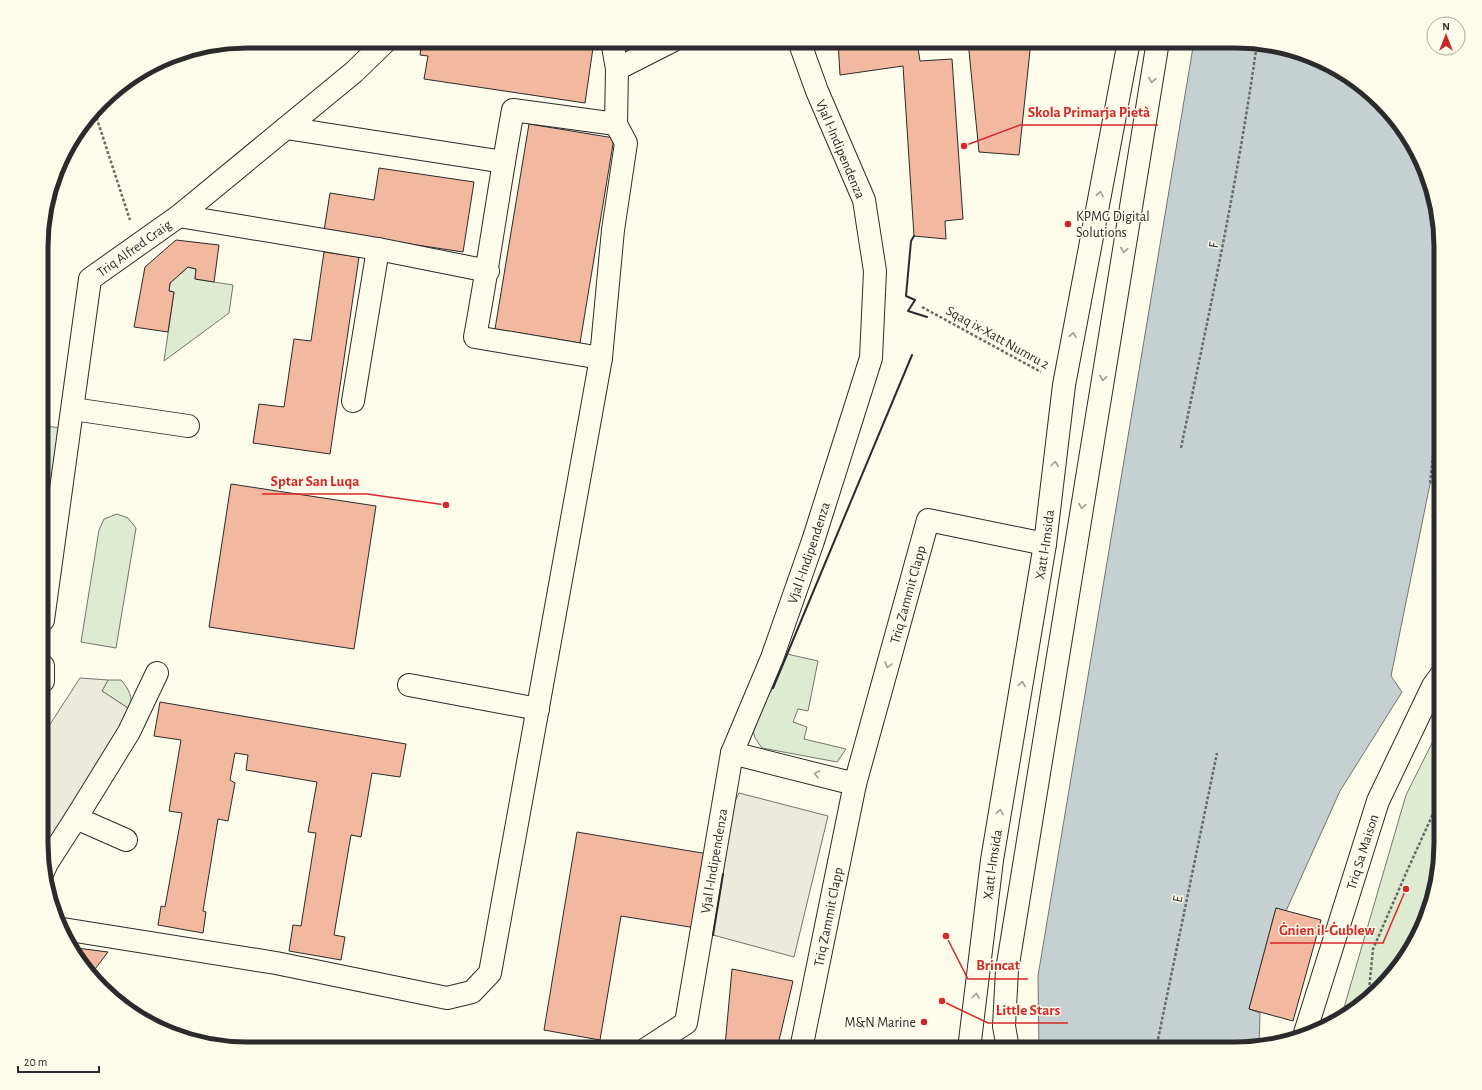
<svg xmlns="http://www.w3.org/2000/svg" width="1482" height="1090" viewBox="0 0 1482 1090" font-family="'Alegreya Sans',sans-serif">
<rect width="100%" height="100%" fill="#fdfbea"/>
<g fill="#deebd1" stroke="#74746e">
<polygon points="188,267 196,269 195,279 233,285 229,313 164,361 174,292 169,291 170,283"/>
<polygon points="45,426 61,428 43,534 43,442"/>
<polygon points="117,514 128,518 136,528 116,648 81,642 99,530 104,519"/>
<polygon points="787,654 818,661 808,711 798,709 793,722 807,727 804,739 846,749 837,762 762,748 755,738 751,722 773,688"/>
<path d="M 108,680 L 121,680 C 130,690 132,697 131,710 L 102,691 Z"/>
<polygon points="1441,725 1441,856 1425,922 1398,969 1371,998 1341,1018 1406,795"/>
</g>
<g fill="#eceadb" stroke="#74746e">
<polygon points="80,678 108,680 102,691 131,710 43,870 43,735"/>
<polygon points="739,793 828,816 794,957 713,935 734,803"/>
</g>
<polygon fill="#c7d0d0" stroke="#74746e" points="1194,41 1248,41 1314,57 1361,84 1398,121 1420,156 1441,234 1441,478 1430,484 1391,676 1402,692 1340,791 1286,911 1276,908 1249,1009 1260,1013 1259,1046 1235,1049 1039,1049 1038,976"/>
<g fill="#f2b8a0" stroke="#2b2b2b">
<polygon points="422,41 594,41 585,103 424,79 428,56 420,55"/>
<polygon points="838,41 917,41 920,61 952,59 963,219 945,221 946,239 914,236 903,66 840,75"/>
<polygon points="968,41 1031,41 1019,155 979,152"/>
<polygon points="529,124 614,138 580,343 495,329"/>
<polygon points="379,168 474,182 463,252 324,231 330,193 374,200"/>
<polygon points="176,240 219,245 214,282 195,279 196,269 188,267 170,283 169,291 174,292 168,332 134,327 145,267"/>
<polygon points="324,252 359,257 330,454 253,443 259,404 284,407 294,339 311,341"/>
<polygon points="43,348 48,356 43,393"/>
<polygon points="231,484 376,506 354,649 209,627"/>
<polygon points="160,702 406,744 400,777 372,773 361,837 351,835 334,935 345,937 341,960 289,951 293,925 301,926 316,833 308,832 317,782 246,770 248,755 235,753 230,780 235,783 228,821 218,819 203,911 206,912 203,933 158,925 161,906 165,907 182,813 169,811 181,740 154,736"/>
<polygon points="577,832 708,854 696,928 621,916 600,1040 544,1030"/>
<polygon points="1276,908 1321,920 1293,1021 1249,1009"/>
<polygon points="69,947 108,952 92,973"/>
<polygon points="732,969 793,981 777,1049 725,1046"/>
</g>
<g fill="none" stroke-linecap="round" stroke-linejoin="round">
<defs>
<g id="minor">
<polyline points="612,41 617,69"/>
<polyline points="286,128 504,162"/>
<polyline points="179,216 378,249 488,271"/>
<path d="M 601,358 L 475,337 C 489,262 499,186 513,110 L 616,124"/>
<polyline points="353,401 378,249"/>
<polyline points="73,409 188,426"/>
<path id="s1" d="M 43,620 L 90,279 L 179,216 L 354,72 L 386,41"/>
<polyline points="43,666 43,681"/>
<polyline points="409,685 538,709"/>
<polyline points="732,753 855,784"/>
<polyline points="126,840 76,818 129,732 157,673"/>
<polyline points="43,872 47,863 76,818"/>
<polyline points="63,929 276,963 447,998 472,992 490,973 601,358 613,230 626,143 616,124 617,69 672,41"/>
<path id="s2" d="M 1304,1036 L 1378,801 L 1433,686 L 1441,675"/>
<path id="s3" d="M 646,1049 L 686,1023 L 732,753 L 772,658 L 813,541 L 871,358 L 875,271 L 864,200 L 817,91 L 799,41"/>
<path id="s4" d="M 801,1049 L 855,784 L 928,520 L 1045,544"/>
</g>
<g id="highway">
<path id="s5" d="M 969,1049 L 992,860 L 1045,544 L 1064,385 L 1129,41"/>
<polyline points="1008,1049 1004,1026 1007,970 1158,41"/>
</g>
</defs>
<use href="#minor" stroke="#2b2b2b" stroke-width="24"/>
<use href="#highway" stroke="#2b2b2b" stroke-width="24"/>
<g stroke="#6a6964" stroke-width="2.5" stroke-dasharray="3 2" stroke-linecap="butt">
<polyline points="95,113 130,220"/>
<polyline points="922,307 1041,372"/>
<path d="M 1181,448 C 1209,314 1238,180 1257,43"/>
<polyline points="1430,483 1441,382"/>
<polyline points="1368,1000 1373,949 1407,871 1432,816 1441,802"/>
<polyline points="1271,1044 1274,1036 1280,1037"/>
<polyline points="1156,1049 1217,753"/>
</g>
<use href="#minor" stroke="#fdfbea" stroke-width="22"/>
<use href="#highway" stroke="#fdfbea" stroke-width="22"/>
<g stroke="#2b2b2b" stroke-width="2">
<polyline points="914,236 911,241 906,296 915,300 908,311 927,317"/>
<polyline points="773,688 912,355"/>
<polyline points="713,935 723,874"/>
</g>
</g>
<defs><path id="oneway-chevron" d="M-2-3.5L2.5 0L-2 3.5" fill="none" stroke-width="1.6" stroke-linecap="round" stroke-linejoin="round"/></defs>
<g stroke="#9e9d94">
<use href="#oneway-chevron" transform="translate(1152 80) rotate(99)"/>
<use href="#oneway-chevron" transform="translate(1100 194) rotate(-79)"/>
<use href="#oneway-chevron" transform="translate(1124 250) rotate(99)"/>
<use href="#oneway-chevron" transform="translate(1073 335) rotate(-79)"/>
<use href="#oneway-chevron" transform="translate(1103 378) rotate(99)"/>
<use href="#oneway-chevron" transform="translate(1055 464) rotate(-83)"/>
<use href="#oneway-chevron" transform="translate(1082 506) rotate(99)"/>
<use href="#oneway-chevron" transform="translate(888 665) rotate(106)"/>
<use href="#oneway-chevron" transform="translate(1022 684) rotate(-81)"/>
<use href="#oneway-chevron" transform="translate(817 774) rotate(-166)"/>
<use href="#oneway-chevron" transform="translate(1000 812) rotate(-81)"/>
<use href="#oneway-chevron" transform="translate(976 996) rotate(-83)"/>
</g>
<g fill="#c62828" stroke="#fdfbea" stroke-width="1.5">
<circle cx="1068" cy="224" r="4"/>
<circle cx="924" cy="1022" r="4"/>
</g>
<g text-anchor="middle" stroke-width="3" stroke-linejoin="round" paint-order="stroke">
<g font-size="14" fill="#2b2b2b" stroke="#fdfbea">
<text transform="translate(841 149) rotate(67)" y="5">Vjal l-Indipendenza</text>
<text transform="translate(1213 245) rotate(-80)" y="5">F</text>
<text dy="5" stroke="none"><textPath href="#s1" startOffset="398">Triq Alfred Craig</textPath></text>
<text transform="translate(998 337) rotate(29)" y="5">Sqaq ix-Xatt Numru 2</text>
<text dy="5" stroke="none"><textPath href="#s5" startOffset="510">Xatt l-Imsida</textPath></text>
<text dy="5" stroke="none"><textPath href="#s3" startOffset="536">Vjal l-Indipendenza</textPath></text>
<text dy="5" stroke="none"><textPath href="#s4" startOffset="467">Triq Zammit Clapp</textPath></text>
<text dy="5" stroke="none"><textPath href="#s2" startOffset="193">Triq Sa Maison</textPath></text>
<text dy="5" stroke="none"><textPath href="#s3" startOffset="212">Vjal l-Indipendenza</textPath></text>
<text dy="5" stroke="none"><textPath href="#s5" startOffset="186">Xatt l-Imsida</textPath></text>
<text transform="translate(1177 899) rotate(-78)" y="5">E</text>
<text dy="5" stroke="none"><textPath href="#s4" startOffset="135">Triq Zammit Clapp</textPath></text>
</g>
<g font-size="14" fill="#2b2b2b" stroke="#fdfbea" text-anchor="start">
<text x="1076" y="221">KPMG Digital<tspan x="1076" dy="16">Solutions</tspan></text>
<text x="916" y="1027" text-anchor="end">M&amp;N Marine</text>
</g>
</g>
<path d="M0 0H1482V1090H0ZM247 48H1235A199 199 0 0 1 1434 247V843A199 199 0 0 1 1235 1042H247A199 199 0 0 1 48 843V247A199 199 0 0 1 247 48Z" fill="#fdfbea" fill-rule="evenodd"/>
<path fill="none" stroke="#2b2b2b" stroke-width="5" d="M247 48H1235A199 199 0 0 1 1434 247V843A199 199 0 0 1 1235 1042H247A199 199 0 0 1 48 843V247A199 199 0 0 1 247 48Z"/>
<path fill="none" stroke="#d62828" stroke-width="1.5" d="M964 146L1020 125H1158M446 505L367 494H262M1406 889L1383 943H1270M946 936L968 979H1028M942 1001L988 1023H1068"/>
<g fill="#d62828" stroke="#fdfbea" stroke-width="1.5">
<circle cx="964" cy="146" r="4"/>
<circle cx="446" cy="505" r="4"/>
<circle cx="1406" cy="889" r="4"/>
<circle cx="946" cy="936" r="4"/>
<circle cx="942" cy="1001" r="4"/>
</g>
<g font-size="15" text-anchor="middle" font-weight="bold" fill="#d62828" stroke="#fdfbea" stroke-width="3" stroke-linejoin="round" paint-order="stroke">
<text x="1089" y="117">Skola Primarja Pietà</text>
<text x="315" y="486">Sptar San Luqa</text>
<text x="1327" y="935">Ġnien il-Ġublew</text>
<text x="998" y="970">Brincat</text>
<text x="1028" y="1015">Little Stars</text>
</g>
<g transform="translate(1446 36)"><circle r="19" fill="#fdfbea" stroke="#a9a89e"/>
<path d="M0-3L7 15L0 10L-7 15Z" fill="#c62828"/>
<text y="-6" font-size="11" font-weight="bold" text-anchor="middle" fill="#2b2b2b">N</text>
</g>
<path d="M18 1066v6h81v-6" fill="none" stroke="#2b2b2b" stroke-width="2"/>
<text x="24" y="1066" font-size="12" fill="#2b2b2b" stroke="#fdfbea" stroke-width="3" paint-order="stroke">20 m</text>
</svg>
